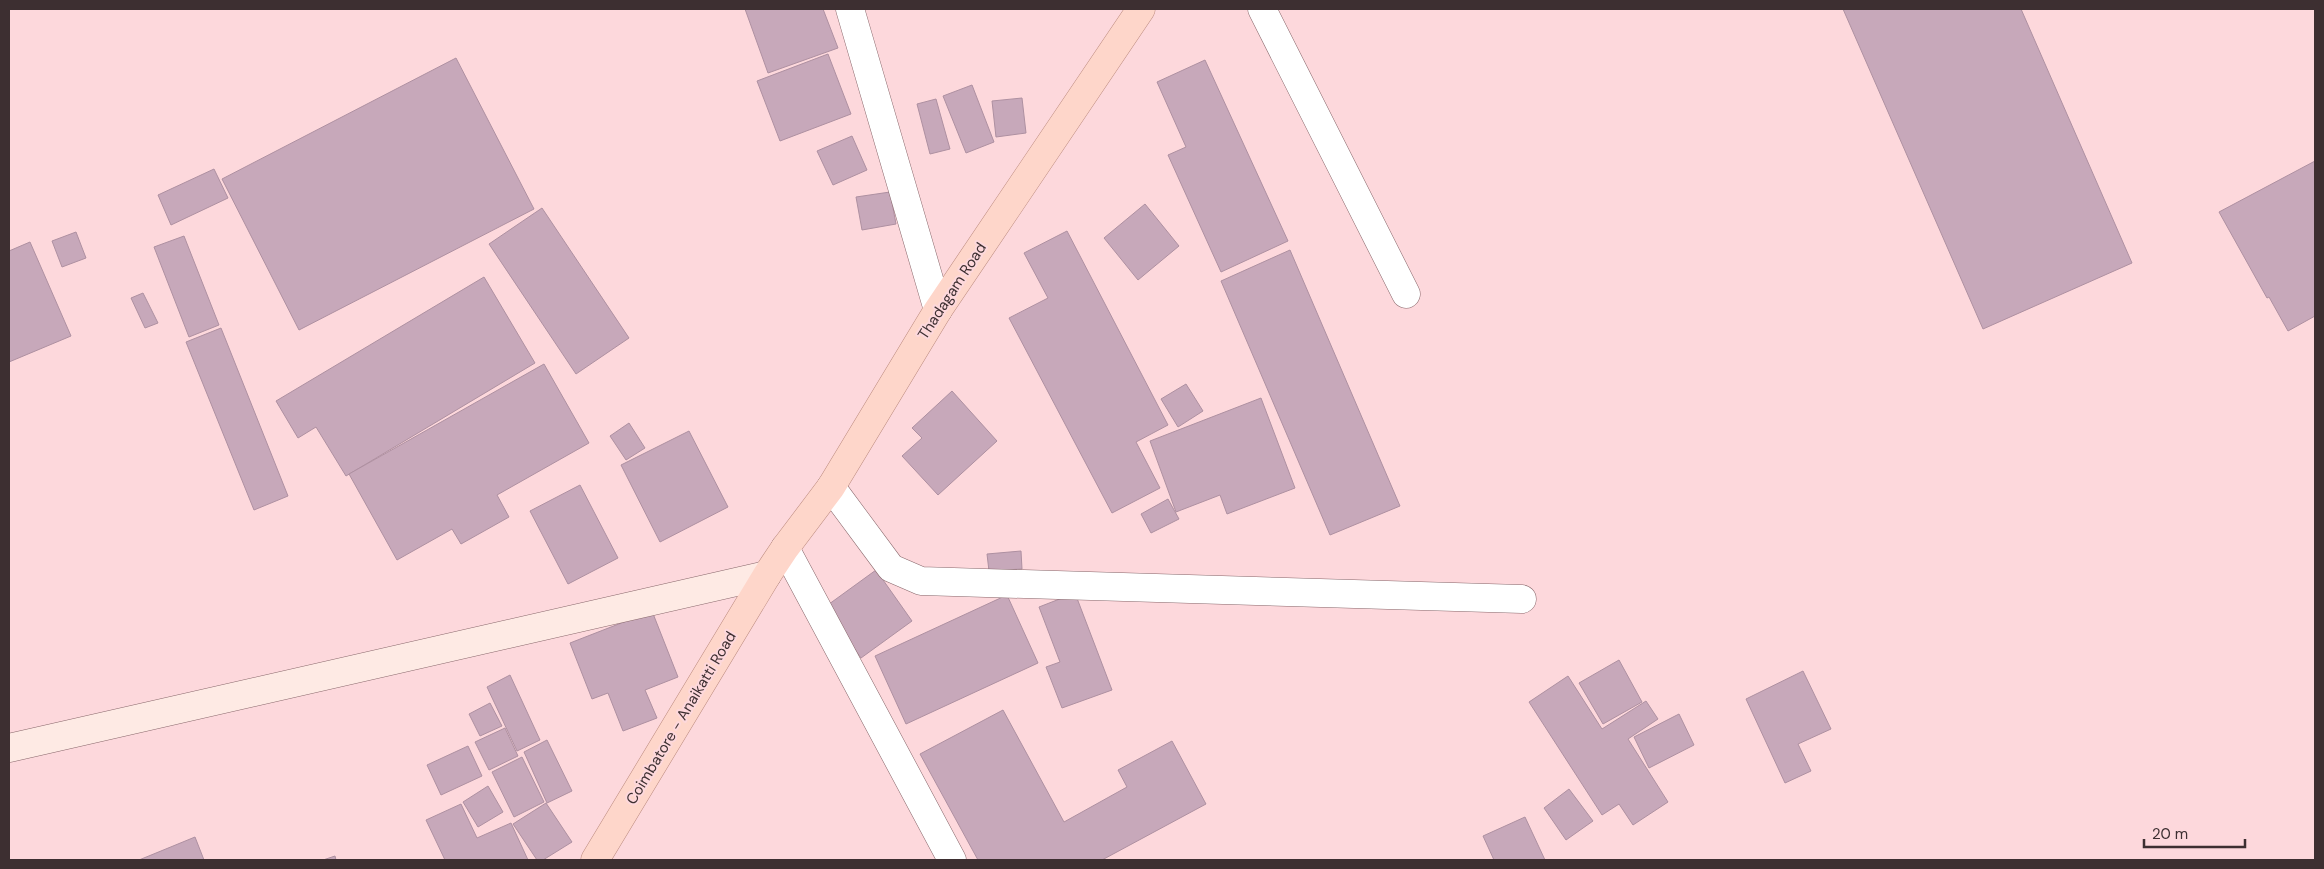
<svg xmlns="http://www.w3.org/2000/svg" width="2324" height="869" viewBox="0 0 2324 869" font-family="'DM Sans',sans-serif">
<rect width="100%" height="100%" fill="#fdd8dc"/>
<g fill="#c7a8ba" stroke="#ae90a1">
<polygon points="745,9 823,9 838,48 768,73"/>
<polygon points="1843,9 2021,9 2132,263 1983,329"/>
<polygon points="828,54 851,114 780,141 757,81"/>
<polygon points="456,58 534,209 299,330 222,179"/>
<polygon points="1205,60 1288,241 1221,272 1168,155 1186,147 1157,82"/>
<polygon points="972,85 994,142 966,153 943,96"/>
<polygon points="1022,98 1026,133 996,137 992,101"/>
<polygon points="936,99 950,149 930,154 917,104"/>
<polygon points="852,136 867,170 833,185 817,151"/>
<polygon points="2315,161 2315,316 2288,331 2269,297 2267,298 2219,212"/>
<polygon points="214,169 228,198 171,225 158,195"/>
<polygon points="890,192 896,224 862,230 856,197"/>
<polygon points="1145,204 1179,246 1138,280 1104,238"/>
<polygon points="542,208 629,338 576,374 489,244"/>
<polygon points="1067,231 1168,425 1136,442 1160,488 1112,513 1009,318 1048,298 1024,253"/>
<polygon points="76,232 86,258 62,267 52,241"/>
<polygon points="184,236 219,325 189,337 154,247"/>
<polygon points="30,242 71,336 9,362 9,251"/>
<polygon points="1290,250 1400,506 1330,535 1221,281"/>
<polygon points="484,277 535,363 346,476 316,427 298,438 276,401"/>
<polygon points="143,293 158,323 145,328 131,298"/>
<polygon points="221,328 288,496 254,510 186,342"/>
<polygon points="544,364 589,443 497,495 509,517 461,544 452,529 397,560 349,474"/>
<polygon points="1186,384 1203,411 1178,427 1161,399"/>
<polygon points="952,391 997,441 938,495 902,456 922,438 912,428"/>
<polygon points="1261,398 1295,488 1227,514 1220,495 1176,512 1150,441"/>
<polygon points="629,423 645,448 626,460 610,436"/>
<polygon points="689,431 728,507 660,542 621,465"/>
<polygon points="580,485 618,558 568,584 530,511"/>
<polygon points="1168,499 1179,519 1151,533 1141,514"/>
<polygon points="1021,551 1022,569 989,571 987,554"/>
<polygon points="876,570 912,621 861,658 825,607"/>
<polygon points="1075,593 1112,690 1062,708 1046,667 1060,662 1039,607"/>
<polygon points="1007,595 1038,663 906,724 875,656"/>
<polygon points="652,611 678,677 645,690 657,718 623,731 608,693 592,699 570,643"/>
<polygon points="1619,660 1642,702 1603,724 1579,683"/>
<polygon points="1803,671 1831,729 1798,744 1811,771 1785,783 1746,699"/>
<polygon points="510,675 540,740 517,751 487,687"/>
<polygon points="1568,676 1602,729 1646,701 1658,719 1628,739 1668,802 1633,825 1619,804 1602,815 1529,702"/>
<polygon points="490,703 502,726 480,736 469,714"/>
<polygon points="1003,710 1064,822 1127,787 1118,770 1172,741 1206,804 1102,860 978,860 920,754"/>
<polygon points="1679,714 1694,745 1649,768 1634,737"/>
<polygon points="505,728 518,756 489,770 475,742"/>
<polygon points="547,740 572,791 547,803 524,752"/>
<polygon points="468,746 482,776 441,795 427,765"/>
<polygon points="522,757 544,802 514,817 492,772"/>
<polygon points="488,786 503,812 478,827 463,802"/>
<polygon points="1569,789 1593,821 1566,840 1544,808"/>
<polygon points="546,803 572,842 543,860 537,860 513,824"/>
<polygon points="461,804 477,838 511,823 528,860 445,860 426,820"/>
<polygon points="1525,817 1545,860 1494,860 1483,836"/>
<polygon points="195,837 204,860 139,860"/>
<polygon points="335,856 336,860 323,860"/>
</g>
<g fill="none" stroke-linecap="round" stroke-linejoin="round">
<defs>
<g id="minor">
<polyline points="1262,9 1406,294"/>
<polyline points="831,487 891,568 921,581 1522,599"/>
<polyline points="785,548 952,860"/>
</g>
<polyline id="tertiary" points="850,9 938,310"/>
<polyline id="secondary" points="9,748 767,575"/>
<polyline id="primary" points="595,860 767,575 785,548 831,487 938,310 1141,9"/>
</defs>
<use href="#minor" stroke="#88676b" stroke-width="29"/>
<use href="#tertiary" stroke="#88676b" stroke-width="29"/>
<use href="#secondary" stroke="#88676b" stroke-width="29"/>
<use href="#primary" stroke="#ba897d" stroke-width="29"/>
<use href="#minor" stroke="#fff" stroke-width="28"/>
<use href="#tertiary" stroke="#fff" stroke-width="28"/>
<use href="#secondary" stroke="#feeae4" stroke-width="28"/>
<use href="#primary" stroke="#fed6ca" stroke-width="28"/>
</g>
<g text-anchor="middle" stroke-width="4" stroke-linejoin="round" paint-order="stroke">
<g font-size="15" fill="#3d2f31" stroke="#fdd8dc">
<text transform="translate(952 291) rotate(-57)" y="5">Thadagam Road</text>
<text transform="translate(681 718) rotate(-59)" y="5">Coimbatore - Anaikatti Road</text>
</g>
</g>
<rect width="2324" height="869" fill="none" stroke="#3d2f31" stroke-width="20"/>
<path d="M2144 839v8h101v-8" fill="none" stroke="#3d2f31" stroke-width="2.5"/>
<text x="2152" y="839" font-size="15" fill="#3d2f31" stroke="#fdd8dc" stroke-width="4" paint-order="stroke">20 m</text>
</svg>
